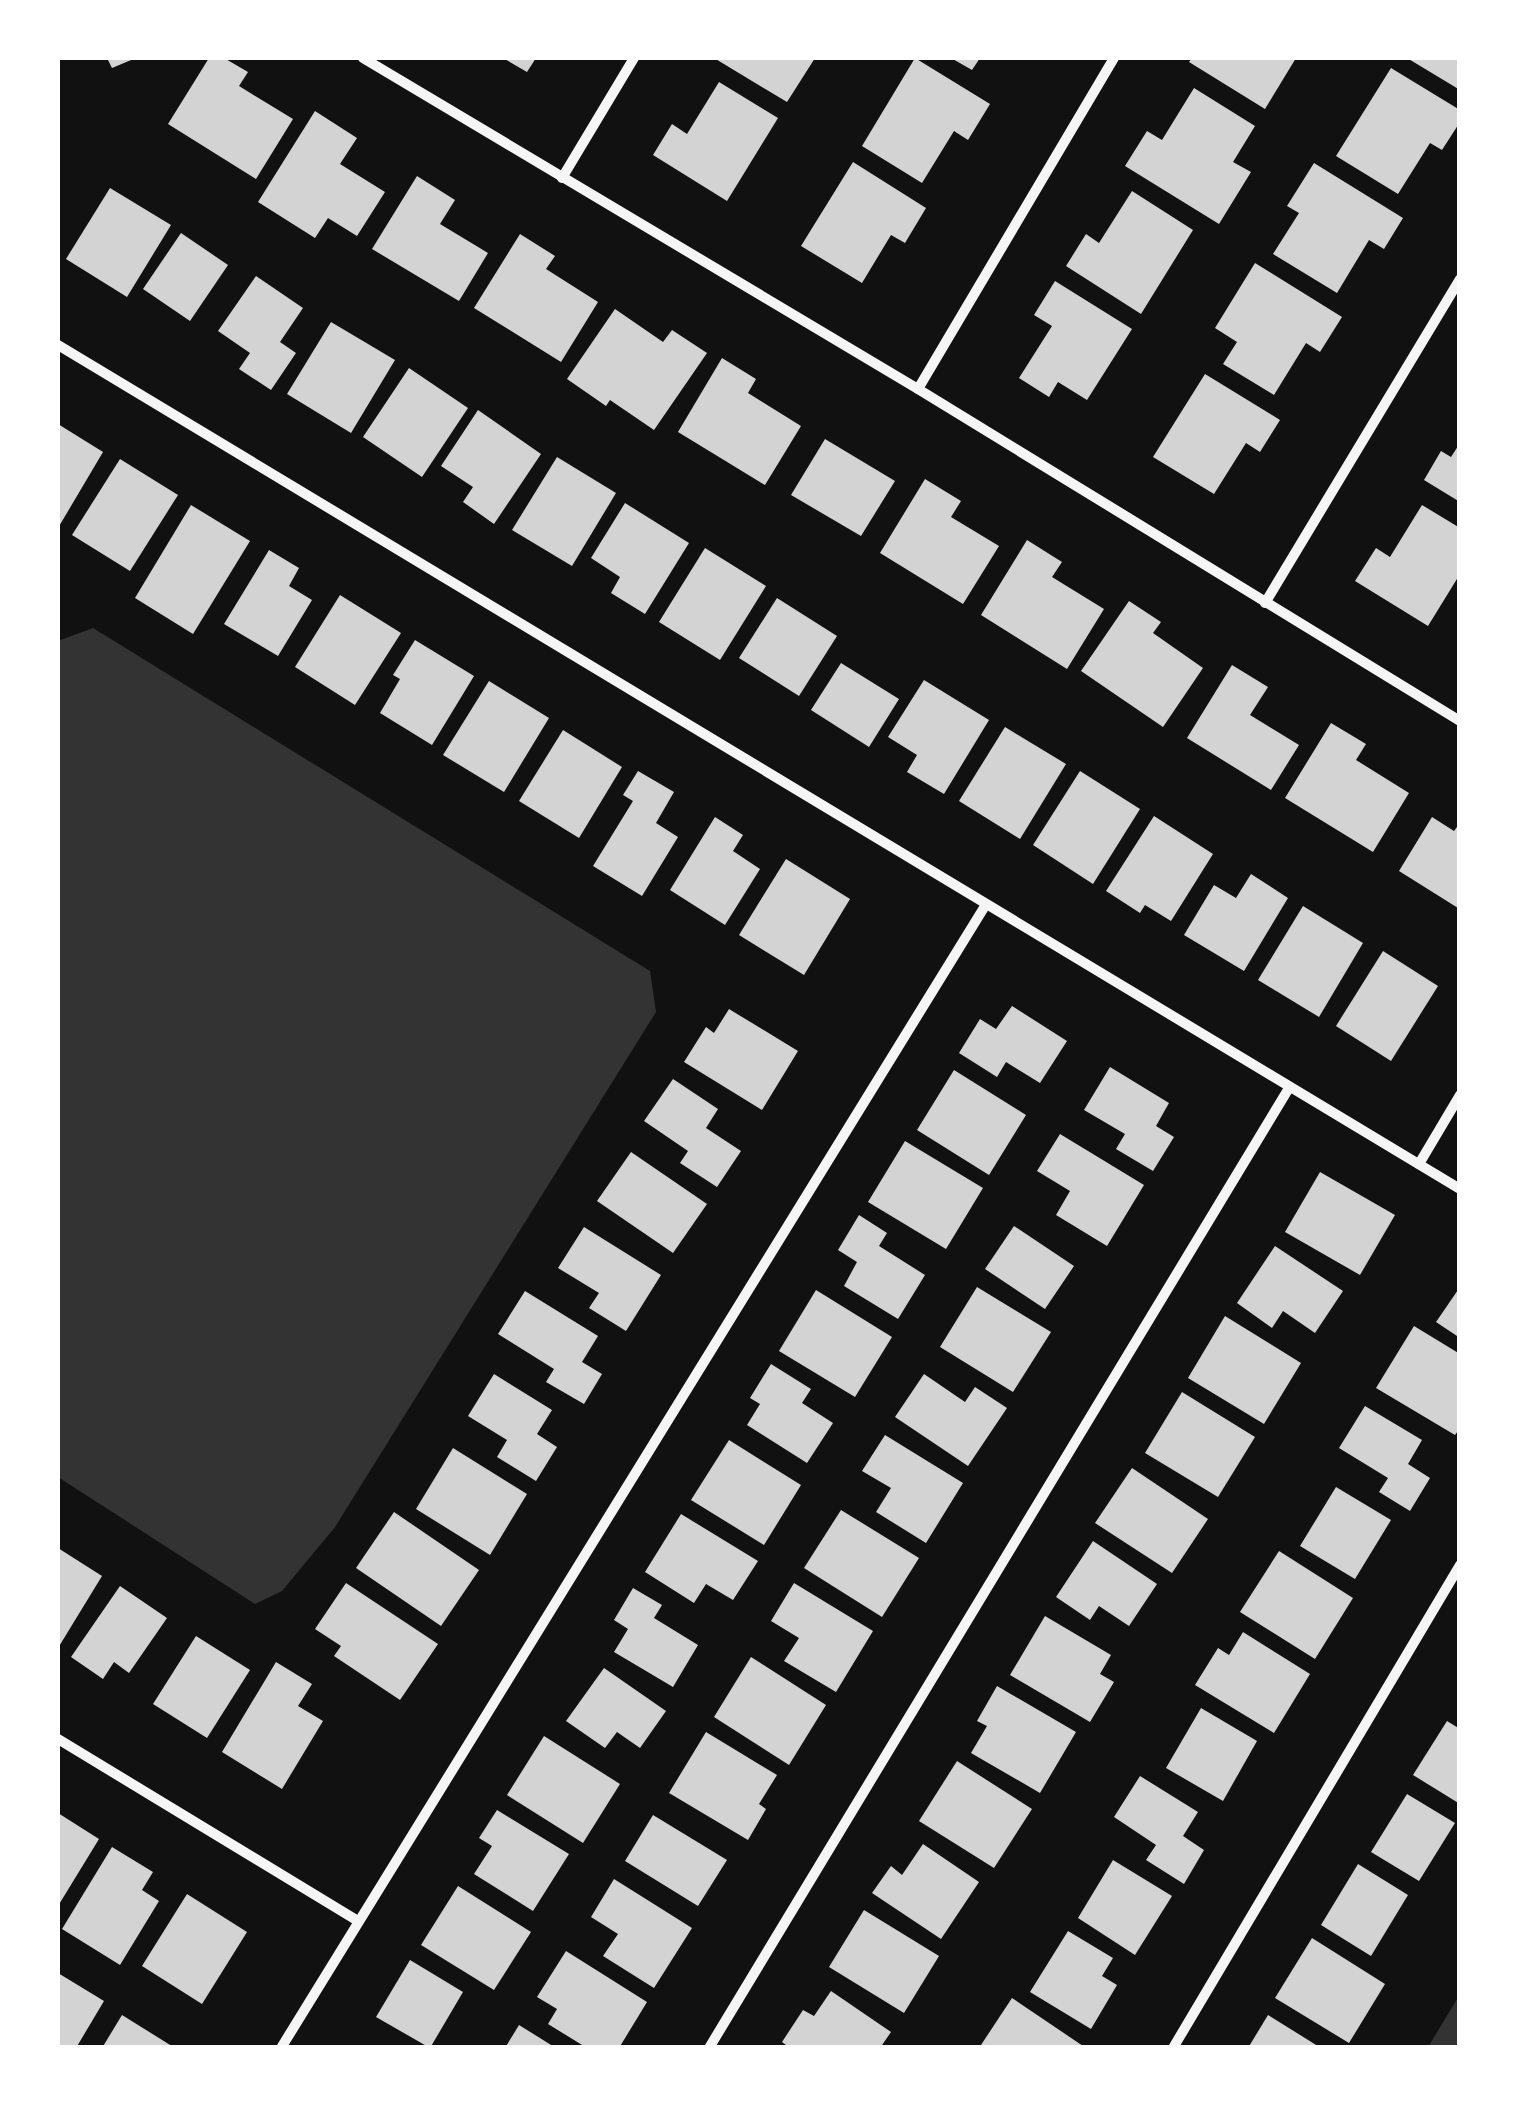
<svg xmlns="http://www.w3.org/2000/svg" width="1517" height="2105" viewBox="0 0 1517 2105" font-family="'DM Sans',sans-serif">
<rect width="100%" height="100%" fill="#111"/>
<g fill="#333">
<polygon points="93,628 650,971 656,1012 335,1527 282,1591 255,1604 58,1477 58,641"/>
<polygon points="1459,1996 1459,2047 1428,2047"/>
</g>
<g fill="#d3d3d3">
<polygon points="107,58 136,58 112,68"/>
<polygon points="209,58 224,58 248,72 239,86 293,119 256,179 168,124"/>
<polygon points="503,58 536,58 527,72"/>
<polygon points="714,58 815,58 787,102"/>
<polygon points="915,58 990,104 968,140 954,131 922,183 862,146"/>
<polygon points="951,58 980,58 972,70"/>
<polygon points="1192,58 1296,58 1265,109 1189,62"/>
<polygon points="1407,58 1460,58 1460,90"/>
<polygon points="1391,68 1460,110 1460,122 1442,150 1430,143 1398,194 1336,156"/>
<polygon points="719,82 778,118 727,201 653,155 672,124 687,134"/>
<polygon points="1194,88 1255,126 1233,162 1251,172 1219,224 1125,166 1147,131 1162,140"/>
<polygon points="315,111 357,138 340,164 385,192 357,236 328,218 315,238 258,202"/>
<polygon points="853,162 926,208 905,243 891,235 862,283 801,246"/>
<polygon points="1314,163 1403,218 1384,249 1369,240 1337,293 1273,254 1299,213 1287,206"/>
<polygon points="417,176 455,200 440,224 488,253 459,301 372,249"/>
<polygon points="110,188 171,225 127,297 66,259"/>
<polygon points="1132,191 1193,230 1141,314 1066,266 1086,234 1099,243"/>
<polygon points="181,233 228,265 190,321 143,289"/>
<polygon points="520,234 555,256 546,269 598,302 561,362 474,308"/>
<polygon points="1255,263 1342,317 1320,352 1306,343 1274,395 1223,364 1237,342 1215,328"/>
<polygon points="256,276 303,308 280,342 296,353 271,390 239,369 250,353 218,331"/>
<polygon points="1055,281 1132,329 1087,400 1058,382 1049,397 1019,378 1052,326 1034,315"/>
<polygon points="615,309 663,342 672,330 707,353 654,430 610,400 606,406 567,379"/>
<polygon points="331,322 395,360 351,433 287,394"/>
<polygon points="722,358 756,379 748,393 801,426 765,485 678,432"/>
<polygon points="409,368 468,408 422,477 363,437"/>
<polygon points="1205,374 1280,420 1260,452 1246,443 1214,494 1153,457"/>
<polygon points="478,410 541,454 494,524 463,502 473,487 441,466"/>
<polygon points="58,424 103,452 58,528"/>
<polygon points="825,439 895,481 861,536 791,495"/>
<polygon points="1460,443 1460,502 1424,480 1441,451 1451,457"/>
<polygon points="557,457 616,493 572,566 512,530"/>
<polygon points="120,459 178,495 130,571 72,535"/>
<polygon points="925,479 961,501 951,517 999,546 963,604 880,553"/>
<polygon points="625,503 689,543 645,614 611,593 620,577 591,558"/>
<polygon points="191,505 250,541 193,634 135,598"/>
<polygon points="1422,505 1460,528 1460,574 1428,626 1355,581 1376,548 1390,557"/>
<polygon points="1027,540 1062,562 1052,577 1104,609 1067,669 981,615"/>
<polygon points="705,548 766,586 720,660 659,622"/>
<polygon points="269,550 299,568 289,586 312,600 278,656 224,624"/>
<polygon points="340,595 401,633 355,705 295,667"/>
<polygon points="777,598 837,636 799,696 739,658"/>
<polygon points="1129,601 1161,622 1153,633 1203,668 1163,727 1081,671"/>
<polygon points="415,640 474,676 432,745 380,713 400,679 393,675"/>
<polygon points="841,663 899,699 869,747 811,710"/>
<polygon points="1232,665 1268,687 1250,715 1299,745 1271,790 1187,738"/>
<polygon points="924,680 989,720 944,794 907,772 917,755 888,737"/>
<polygon points="489,681 549,718 504,792 443,755"/>
<polygon points="1331,723 1366,744 1356,760 1409,793 1373,852 1285,798"/>
<polygon points="1005,727 1066,764 1020,839 959,801"/>
<polygon points="563,730 622,767 579,838 519,801"/>
<polygon points="638,771 674,792 656,823 678,837 642,896 593,866 633,801 623,795"/>
<polygon points="1080,771 1140,809 1093,884 1033,845"/>
<polygon points="1154,816 1213,854 1171,921 1145,905 1140,913 1106,891"/>
<polygon points="715,817 743,835 733,851 760,869 725,925 670,890"/>
<polygon points="1432,817 1454,831 1460,823 1458,908 1399,871"/>
<polygon points="786,859 850,899 804,975 739,935"/>
<polygon points="1251,874 1288,898 1244,971 1184,935 1214,885 1236,898"/>
<polygon points="1303,906 1363,943 1319,1017 1258,980"/>
<polygon points="1383,951 1438,986 1391,1061 1336,1026"/>
<polygon points="1012,1006 1067,1041 1040,1083 1006,1062 997,1077 959,1053 980,1019 996,1029"/>
<polygon points="729,1009 798,1051 762,1110 684,1062 706,1027 714,1033"/>
<polygon points="1110,1067 1169,1103 1156,1126 1174,1137 1153,1171 1116,1149 1125,1134 1084,1110"/>
<polygon points="954,1070 1026,1115 989,1175 917,1130"/>
<polygon points="673,1079 718,1109 706,1128 741,1151 717,1187 680,1163 688,1151 644,1121"/>
<polygon points="1060,1134 1144,1185 1107,1246 1056,1215 1070,1191 1037,1171"/>
<polygon points="905,1141 983,1188 946,1249 868,1202"/>
<polygon points="631,1152 707,1204 673,1253 597,1201"/>
<polygon points="1320,1172 1395,1215 1360,1275 1285,1232"/>
<polygon points="859,1215 887,1233 879,1246 925,1275 898,1319 844,1286 857,1262 838,1250"/>
<polygon points="1014,1226 1074,1266 1045,1309 985,1269"/>
<polygon points="584,1227 661,1275 626,1331 589,1308 599,1293 558,1268"/>
<polygon points="1275,1246 1343,1291 1315,1333 1283,1311 1272,1328 1237,1303"/>
<polygon points="977,1287 1051,1332 1013,1392 940,1347"/>
<polygon points="1460,1287 1460,1338 1436,1322"/>
<polygon points="816,1290 892,1337 855,1397 779,1351"/>
<polygon points="525,1291 598,1336 582,1362 602,1374 584,1404 546,1382 554,1369 498,1334"/>
<polygon points="1225,1316 1301,1363 1264,1424 1188,1378"/>
<polygon points="1414,1326 1460,1354 1460,1428 1455,1435 1376,1388"/>
<polygon points="771,1364 811,1389 802,1403 833,1423 807,1463 747,1425 760,1404 750,1398"/>
<polygon points="494,1374 552,1410 537,1434 557,1447 536,1481 497,1457 507,1440 468,1416"/>
<polygon points="924,1374 965,1402 975,1387 1007,1408 968,1466 895,1417"/>
<polygon points="1182,1392 1255,1437 1218,1497 1145,1453"/>
<polygon points="1365,1406 1422,1440 1408,1464 1430,1478 1410,1511 1379,1492 1388,1478 1339,1448"/>
<polygon points="885,1435 963,1483 926,1543 876,1512 891,1488 862,1471"/>
<polygon points="729,1440 801,1485 764,1545 691,1500"/>
<polygon points="453,1448 527,1494 490,1555 416,1509"/>
<polygon points="1132,1468 1208,1519 1172,1573 1095,1523"/>
<polygon points="1336,1487 1391,1520 1355,1579 1300,1546"/>
<polygon points="841,1510 919,1558 882,1617 804,1568"/>
<polygon points="394,1512 479,1570 441,1626 356,1568"/>
<polygon points="681,1514 758,1561 733,1600 706,1584 694,1603 645,1572"/>
<polygon points="1093,1541 1157,1584 1129,1626 1099,1606 1090,1620 1056,1597"/>
<polygon points="58,1548 102,1576 58,1648"/>
<polygon points="1279,1551 1353,1598 1315,1659 1240,1612"/>
<polygon points="346,1583 438,1644 400,1700 334,1656 341,1646 315,1629"/>
<polygon points="794,1583 873,1631 836,1692 784,1661 799,1638 771,1621"/>
<polygon points="120,1586 167,1618 129,1673 114,1662 103,1679 71,1657"/>
<polygon points="633,1588 662,1605 654,1618 698,1645 673,1687 614,1652 628,1629 614,1620"/>
<polygon points="1045,1616 1111,1655 1100,1674 1114,1682 1090,1722 1010,1675"/>
<polygon points="1243,1632 1310,1674 1274,1733 1195,1685 1218,1648 1229,1655"/>
<polygon points="196,1636 250,1670 207,1738 153,1704"/>
<polygon points="751,1657 826,1705 789,1765 714,1717"/>
<polygon points="276,1662 312,1684 298,1706 323,1721 282,1789 222,1752"/>
<polygon points="604,1668 666,1711 640,1748 617,1732 605,1748 566,1721"/>
<polygon points="997,1686 1076,1732 1040,1793 971,1753 987,1726 977,1721"/>
<polygon points="1201,1708 1257,1741 1223,1801 1166,1768"/>
<polygon points="1447,1721 1460,1729 1460,1804 1413,1775"/>
<polygon points="706,1732 777,1775 759,1804 766,1809 748,1840 669,1793"/>
<polygon points="544,1736 620,1784 583,1843 507,1795"/>
<polygon points="957,1761 1032,1809 994,1868 919,1821"/>
<polygon points="1140,1776 1198,1812 1183,1836 1204,1850 1184,1884 1146,1860 1156,1845 1114,1817"/>
<polygon points="1407,1794 1455,1823 1419,1881 1371,1852"/>
<polygon points="497,1810 569,1854 533,1911 474,1874 492,1846 479,1838"/>
<polygon points="58,1813 99,1839 58,1906"/>
<polygon points="653,1815 727,1860 698,1906 625,1861"/>
<polygon points="923,1844 979,1882 941,1939 872,1893 891,1866 902,1875"/>
<polygon points="112,1847 153,1872 142,1890 159,1901 120,1965 62,1929"/>
<polygon points="1113,1860 1172,1896 1135,1955 1078,1918"/>
<polygon points="1358,1864 1408,1895 1371,1956 1321,1925"/>
<polygon points="614,1879 692,1928 654,1988 603,1956 618,1934 591,1917"/>
<polygon points="458,1886 531,1932 494,1990 421,1945"/>
<polygon points="187,1894 247,1932 202,2004 142,1966"/>
<polygon points="864,1910 939,1956 904,2013 829,1967"/>
<polygon points="1068,1931 1113,1958 1102,1976 1117,1985 1091,2029 1030,1992"/>
<polygon points="1312,1938 1385,1984 1349,2043 1275,1998"/>
<polygon points="566,1951 647,2002 619,2048 587,2048 548,2024 557,2009 537,1997"/>
<polygon points="410,1960 463,1992 430,2048 376,2017"/>
<polygon points="58,1973 104,2001 76,2048 58,2048"/>
<polygon points="831,1991 891,2032 880,2048 790,2048 782,2042 803,2010 814,2016"/>
<polygon points="1012,1998 1086,2048 979,2048"/>
<polygon points="122,2015 175,2048 102,2048"/>
<polygon points="1268,2015 1321,2048 1248,2048"/>
<polygon points="519,2025 556,2048 505,2048"/>
</g>
<g fill="none" stroke-linecap="round" stroke-linejoin="round">
<g stroke="#f5f5f5" stroke-width="10">
<polyline points="363,58 918,389 1460,721"/>
<polyline points="562,178 634,58"/>
<polyline points="58,345 1460,1189"/>
<polyline points="918,389 1114,58"/>
<polyline points="1265,603 1460,279"/>
<polyline points="1419,1164 1460,1095"/>
<polyline points="58,1739 358,1921"/>
<polyline points="281,2048 985,906"/>
<polyline points="709,2048 1289,1088"/>
<polyline points="1173,2048 1460,1565"/>
</g>
</g>
<rect width="1517" height="2105" fill="none" stroke="#ffffff" stroke-width="120"/>
</svg>
